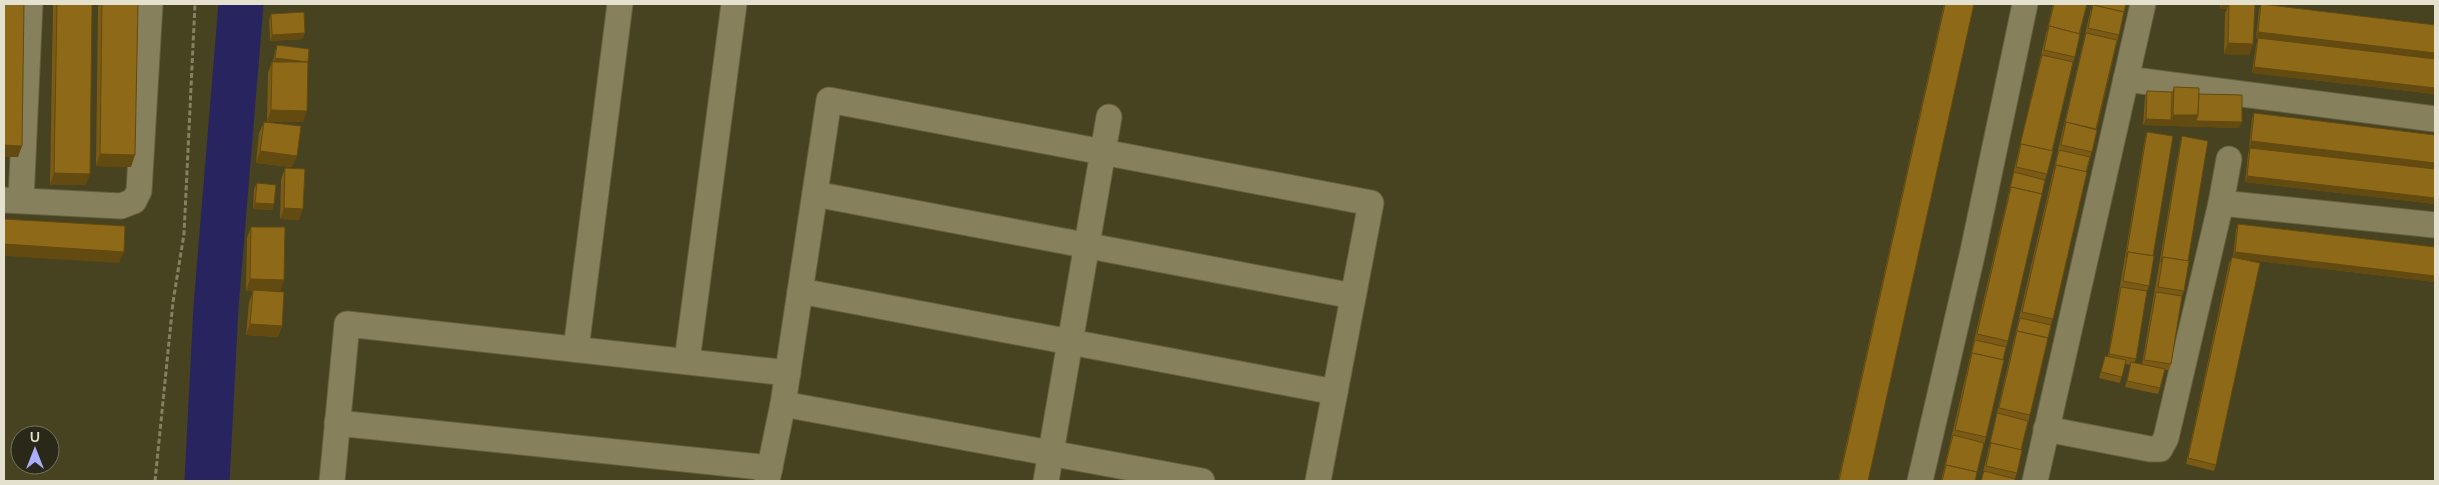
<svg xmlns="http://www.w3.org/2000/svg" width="2439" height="485" viewBox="0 0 2439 485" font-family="'Nunito Sans',sans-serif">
<rect width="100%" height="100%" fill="#47421f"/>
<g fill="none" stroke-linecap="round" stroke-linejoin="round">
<polyline stroke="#282460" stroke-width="45" points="207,481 216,307 241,4"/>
<defs>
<g id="minor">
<polyline points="2126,79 2435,119"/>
<polyline points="815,194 1353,296"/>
<polyline points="4,200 121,206 134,201 139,191 150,4"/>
<polyline points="21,200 30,4"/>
<polyline points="2221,203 2435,225"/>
<polyline points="800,291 1335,392"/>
<polyline points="576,349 620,4"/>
<polyline points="687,361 734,4"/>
<polyline points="783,404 1202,481"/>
<polyline points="337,423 770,468"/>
<polyline points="2046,429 2150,449 2160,449 2166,438 2221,203 2229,159"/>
<polyline points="332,481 347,324 788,373"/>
<polyline points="767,481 783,404 829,100 1371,203 1318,481"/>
<polyline points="1046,481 1109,117"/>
<polyline points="1920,481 1973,251 2025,4"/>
<polyline points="2035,481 2143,4"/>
</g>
</defs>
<use href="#minor" stroke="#646041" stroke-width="27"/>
<polyline stroke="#848063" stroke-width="3" stroke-dasharray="5 2.5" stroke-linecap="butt" points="155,481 173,302 184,234 195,4"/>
<use href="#minor" stroke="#86815c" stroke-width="25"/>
</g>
<g fill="#7a5a14">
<polygon points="53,4 92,4 86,185 50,185"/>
<polygon points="98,4 138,4 131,167 96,166"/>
<polygon points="1944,4 1974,4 1868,481 1838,481"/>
<polygon points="2053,4 2087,4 2047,174 2045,180 2008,341 2006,347 1986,437 1977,472 1975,481 1941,481"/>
<polygon points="2092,4 2126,4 2030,415 2021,450 2017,473 2014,481 1981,481"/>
<polygon points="2220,4 2255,4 2253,44 2249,55 2224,54 2225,13 2227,9 2220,9"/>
<polygon points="2261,4 2435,25 2435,94 2252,73 2256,45 2258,39 2256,38 2259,10"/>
<polygon points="271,14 303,39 270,41 269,20"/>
<polygon points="277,45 307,62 303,122 267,122 268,73 272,62 273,62 275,51"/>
<polygon points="2174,87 2199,94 2239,128 2143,125 2145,97 2147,91 2172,92"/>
<polygon points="2254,113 2435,135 2435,204 2245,182 2248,154 2250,148 2257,148 2249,148 2252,119"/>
<polygon points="264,122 292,167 256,163 259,133"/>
<polygon points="2147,132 2153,256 2149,286 2147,291 2136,359 2134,363 2142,364 2180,143 2182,136 2188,261 2184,291 2182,296 2171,364 2169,370 2164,370 2160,388 2158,394 2125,387 2131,365 2125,364 2120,383 2099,378 2105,356 2108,356 2145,138"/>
<polygon points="285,168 299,220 280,219 281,180"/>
<polygon points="257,183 274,204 272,210 253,209 254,189"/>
<polygon points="2238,224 2435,247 2435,282 2242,259 2216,465 2214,471 2186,464 2229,263 2232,257 2233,257 2236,230"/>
<polygon points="251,227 284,280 280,291 258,291 282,326 278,337 246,335 249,302 253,291 246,291 247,238"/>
</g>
<g fill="#634a10">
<polygon points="2221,4 2229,4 2227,9 2220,9"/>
<polygon points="2258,32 2435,53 2435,59 2256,38"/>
<polygon points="305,33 303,39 270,41 272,35"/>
<polygon points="2228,43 2253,44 2249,55 2224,54"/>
<polygon points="275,58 308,62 305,68 273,64"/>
<polygon points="2254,67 2435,88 2435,94 2252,73"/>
<polygon points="271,110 307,111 303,122 267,122"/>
<polygon points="2173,115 2198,115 2242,122 2239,128 2143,125 2146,119 2171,120"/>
<polygon points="2251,141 2435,163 2435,170 2249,148"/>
<polygon points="4,145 22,146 18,157 4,157"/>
<polygon points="260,151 297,156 292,167 256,163"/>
<polygon points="100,154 135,155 131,167 96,166"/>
<polygon points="54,173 90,174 86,185 50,185"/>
<polygon points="2247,176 2435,198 2435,204 2245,182"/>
<polygon points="255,203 274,204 272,210 253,209"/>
<polygon points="284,208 303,209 299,220 280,219"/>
<polygon points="4,244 124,252 119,263 4,256"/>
<polygon points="2235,252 2435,276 2435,282 2233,258"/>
<polygon points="250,279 284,280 280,291 246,291"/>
<polygon points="250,324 282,326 278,337 246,335"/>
</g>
<g fill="#8e6917" stroke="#634a10">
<polygon points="4,4 24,4 22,146 4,145"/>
<polygon points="57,4 92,4 90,174 54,173"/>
<polygon points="102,4 138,4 135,155 100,154"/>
<polygon points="1945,4 1974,4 1868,481 1839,481"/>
<polygon points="2054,4 2087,4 2079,34 2049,26 2047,32"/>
<polygon points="2093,4 2126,4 2124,12 2093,5 2091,10"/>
<polygon points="2229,4 2255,4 2253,44 2228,43"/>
<polygon points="2261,4 2435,25 2435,53 2258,32"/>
<polygon points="2093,5 2124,12 2119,35 2088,28"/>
<polygon points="304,12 305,33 272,35 271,14"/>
<polygon points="2049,26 2080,34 2075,57 2044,50"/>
<polygon points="2086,33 2117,40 2096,129 2066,122 2064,127"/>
<polygon points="2258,38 2435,59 2435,88 2254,67"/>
<polygon points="277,45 309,49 308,62 275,58"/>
<polygon points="2042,55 2073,62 2052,151 2021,144 2019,149"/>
<polygon points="272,62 308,62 307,111 271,110"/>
<polygon points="2174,87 2199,88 2198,115 2173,115"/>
<polygon points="2147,91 2172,92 2171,120 2146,119"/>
<polygon points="2199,94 2242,95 2242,122 2196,121 2198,115"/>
<polygon points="2254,113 2435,135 2435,163 2251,141"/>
<polygon points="264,122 301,126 297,156 260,151"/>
<polygon points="2066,122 2097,130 2092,152 2061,145"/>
<polygon points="2147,132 2173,136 2153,256 2128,252 2126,257"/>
<polygon points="2182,136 2208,141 2188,261 2163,257 2161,262"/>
<polygon points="2021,144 2053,151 2047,174 2016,167"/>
<polygon points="2250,148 2435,169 2435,198 2247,176"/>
<polygon points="2059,150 2090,157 2086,172 2056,165 2054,170"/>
<polygon points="2056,165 2087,172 2053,319 2022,312"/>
<polygon points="285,168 305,169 303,209 284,208"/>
<polygon points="2014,172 2045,180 2042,194 2011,187 2009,192"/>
<polygon points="257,183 276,185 274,204 255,203"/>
<polygon points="2011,187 2042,194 2008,341 1977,334"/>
<polygon points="4,219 125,226 124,252 4,244"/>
<polygon points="2238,224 2435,247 2435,276 2235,252"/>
<polygon points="251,227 285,227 284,280 250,279"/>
<polygon points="2128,252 2154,256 2149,286 2123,281"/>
<polygon points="2163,257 2189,261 2184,291 2158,287"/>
<polygon points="2232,257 2260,263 2216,465 2188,458"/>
<polygon points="2121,287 2147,291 2136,359 2109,354"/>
<polygon points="253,290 284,292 282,326 250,324"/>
<polygon points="2156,292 2182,296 2171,364 2144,360"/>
<polygon points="2020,318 2051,325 2048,338 2017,331 2015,337"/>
<polygon points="2017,331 2048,338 2030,415 1999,408"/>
<polygon points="1975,340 2006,347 2003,360 1972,353 1970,359"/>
<polygon points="1972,353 2004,360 1986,437 1955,430"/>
<polygon points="2105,356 2126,360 2122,377 2101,372"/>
<polygon points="2131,362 2165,369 2160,388 2127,381"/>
<polygon points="1997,413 2028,421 2021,450 1991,443 1989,448"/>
<polygon points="1953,435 1984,443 1977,472 1946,465 1944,470"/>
<polygon points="1991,443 2022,450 2017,473 1986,466"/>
<polygon points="1946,465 1977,472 1975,481 1942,481"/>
<polygon points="1984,471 2015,479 2014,481 1981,481"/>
</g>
<rect width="2439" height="485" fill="none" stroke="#e4e2ce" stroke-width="10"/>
<g transform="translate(35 450)"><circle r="24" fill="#2a2819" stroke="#747261"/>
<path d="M0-4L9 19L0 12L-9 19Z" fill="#abaffb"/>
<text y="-8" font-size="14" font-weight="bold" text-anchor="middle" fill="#e4e2ce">U</text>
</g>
</svg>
